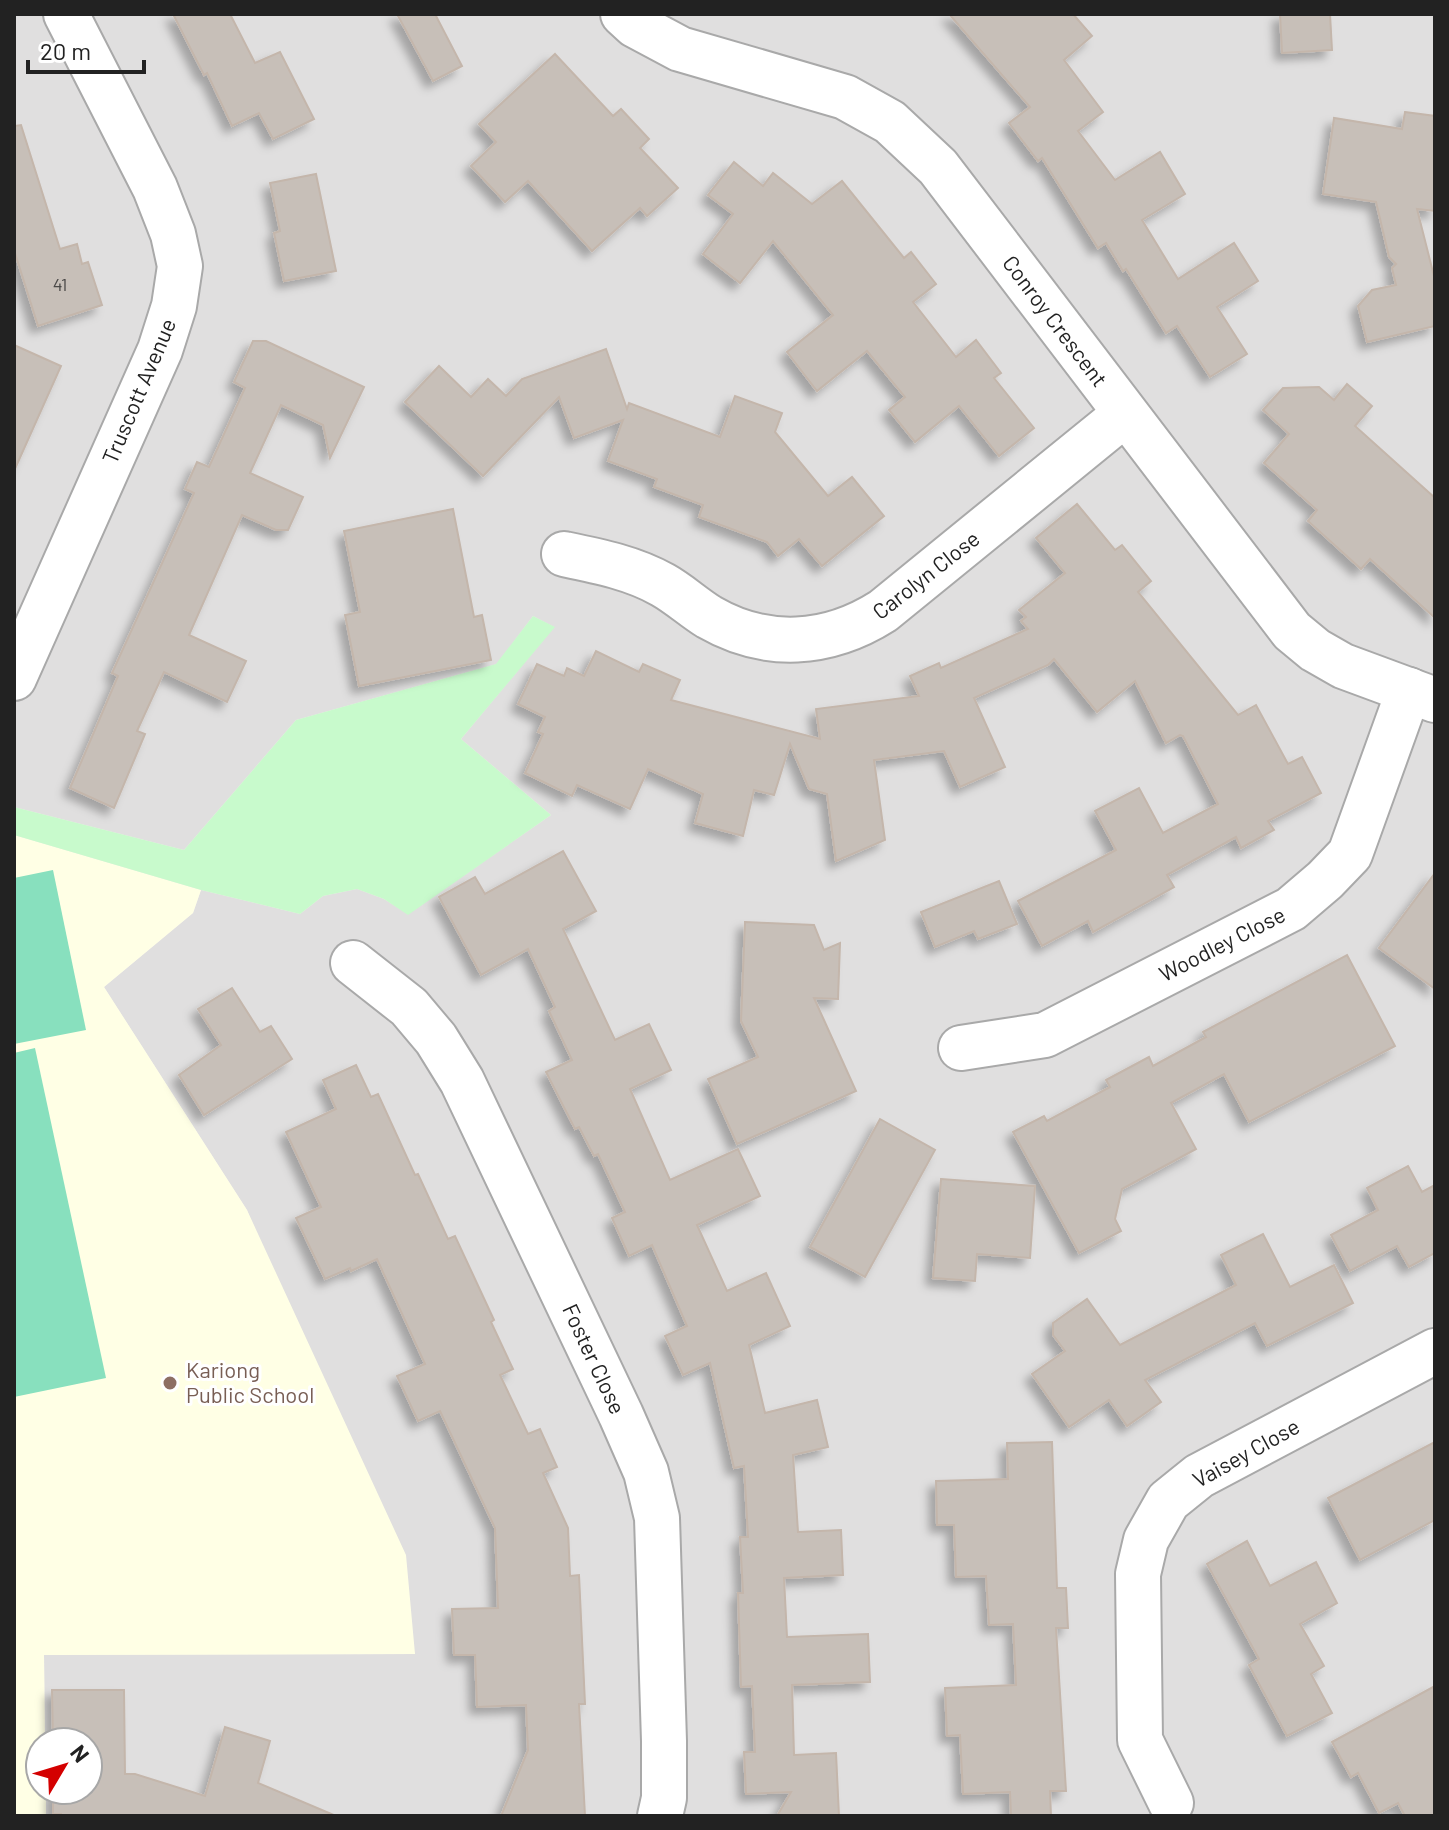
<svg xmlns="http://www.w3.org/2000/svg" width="1449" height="1830" viewBox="0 0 1449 1830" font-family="Barlow,sans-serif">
<defs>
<filter id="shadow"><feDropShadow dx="-7" dy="7" stdDeviation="4" flood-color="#0004"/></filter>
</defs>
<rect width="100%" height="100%" fill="#f2efe9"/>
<polygon fill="#e0dfdf" points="14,14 1435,14 1435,1816 46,1816 46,1790 88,1790 88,1742 45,1742 44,1655 415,1654 247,1210 104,987 193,913 201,890 300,914 323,896 357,889 384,899 408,914 551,815 461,739 554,627 533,616 497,664 296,720 184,850 14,807"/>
<polygon fill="#ffffe5" points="14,835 201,890 193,913 104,987 247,1210 406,1555 415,1654 44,1655 45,1742 40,1742 40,1790 46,1790 46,1816 14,1816"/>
<polygon fill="#c8facc" points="533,616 555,627 461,739 551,815 408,915 384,899 357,889 323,896 300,914 201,890 14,835 14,807 184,850 296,720 496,664"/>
<g fill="#88e0be">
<polygon points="53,870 86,1030 14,1044 14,878"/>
<polygon points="35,1048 106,1378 14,1397 14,1053"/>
</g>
<g fill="#c7bfb8" stroke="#c4b6ab" stroke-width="2" filter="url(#shadow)">
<polygon points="173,14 230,14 255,63 280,52 314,119 273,139 259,113 232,126 207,73 204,75"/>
<polygon points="397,14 435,14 462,66 433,81"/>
<polygon points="949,14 1073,14 1092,36 1064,60 1103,112 1078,131 1115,180 1160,152 1185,194 1142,220 1178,279 1234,243 1258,281 1217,307 1247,354 1210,377 1177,326 1166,333 1126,269 1123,271 1106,243 1098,248 1042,158 1038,161 1009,123 1030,107"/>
<polygon points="1280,14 1330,14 1332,50 1282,53"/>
<polygon points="555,54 613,116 621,109 649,139 640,148 678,188 647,216 640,208 592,251 528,181 505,202 471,166 496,142 479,124"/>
<polygon points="1405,112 1435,116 1435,211 1417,209 1435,280 1435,326 1367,342 1358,306 1372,290 1396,285 1392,268 1396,264 1389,257 1376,202 1323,194 1334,118 1402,129"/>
<polygon points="21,125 60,249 77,244 82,264 88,262 102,305 38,326 14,250 14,126"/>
<polygon points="734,162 763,186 773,173 812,204 842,181 904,258 911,252 936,284 913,302 956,357 976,340 1001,373 994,378 1034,428 999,456 959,406 915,442 889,410 905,397 867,351 817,391 787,352 833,315 773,241 740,283 703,254 733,214 708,195"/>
<polygon points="316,174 336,271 284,281 274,233 280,231 270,183"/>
<polygon points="253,341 266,341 364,387 330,458 323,425 281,405 250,473 303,497 288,530 276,530 242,515 189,635 246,661 227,702 164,672 137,731 145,734 114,808 70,788 118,676 112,673 194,493 185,489 197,462 209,467 245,388 234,382"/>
<polygon points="14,345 61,366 14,471"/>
<polygon points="606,349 627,409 629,403 720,437 735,396 782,413 775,432 828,496 852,477 884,516 822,566 799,539 778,556 767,542 699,517 703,505 654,487 657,479 608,461 623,420 574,438 559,397 483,476 405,402 439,366 471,397 488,379 506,396 522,379"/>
<polygon points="1347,384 1372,406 1355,426 1435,498 1435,618 1370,559 1361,569 1308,521 1317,510 1264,463 1289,434 1263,410 1283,388 1319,387 1334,400"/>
<polygon points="1077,504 1115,550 1122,545 1151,581 1138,592 1238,715 1256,705 1288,764 1302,757 1321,793 1268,821 1274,830 1241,848 1236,837 1167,875 1174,887 1093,932 1088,921 1042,946 1018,901 1116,850 1095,811 1139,788 1163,833 1218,804 1183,736 1180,735 1166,743 1135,681 1097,712 1054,659 1048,665 974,698 1005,767 960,787 944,751 874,760 885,840 836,861 827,794 809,789 790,744 774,795 754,790 743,836 695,823 703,794 648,769 630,809 577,785 572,796 525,773 543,734 538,732 545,717 518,704 537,664 564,676 567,668 584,676 596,651 639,672 643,664 680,680 671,700 820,739 816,709 919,696 910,676 939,663 941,668 1028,629 1021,621 1026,617 1019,610 1065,573 1036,538"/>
<polygon points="453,509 474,617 482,615 491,660 359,686 345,615 360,612 344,531"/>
<polygon points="563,851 596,911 563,929 615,1040 649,1024 671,1070 630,1089 670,1180 738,1149 760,1196 697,1225 727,1291 766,1273 790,1326 749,1345 765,1413 817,1400 828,1447 793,1455 798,1532 841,1530 843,1575 784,1578 787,1637 868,1634 870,1682 792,1685 794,1755 836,1753 839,1816 777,1816 791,1792 746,1794 744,1752 755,1752 752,1686 741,1687 738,1593 743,1593 740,1537 748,1537 744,1466 734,1468 710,1363 683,1375 665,1336 687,1326 652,1245 629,1256 612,1218 625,1212 598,1154 594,1156 579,1127 575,1129 546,1072 572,1060 549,1011 555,1007 528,949 481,975 439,897 475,877 485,894"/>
<polygon points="1435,873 1435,989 1379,948"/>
<polygon points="999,881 1017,924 978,939 974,931 935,947 921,912"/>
<polygon points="745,922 814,925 824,950 840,943 838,999 814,998 856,1091 737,1144 708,1079 758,1057 741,1021"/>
<polygon points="1347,955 1395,1046 1249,1122 1224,1074 1171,1103 1196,1149 1122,1189 1115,1219 1121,1231 1079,1253 1013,1132 1044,1116 1047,1121 1110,1087 1106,1080 1149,1057 1153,1066 1206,1037 1203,1032"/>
<polygon points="232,988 260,1032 271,1026 292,1059 204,1115 179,1075 221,1045 198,1009"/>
<polygon points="356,1065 371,1097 378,1094 415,1175 418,1174 448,1239 455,1236 494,1320 491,1322 513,1369 500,1375 528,1434 540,1429 557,1467 543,1473 568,1528 570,1576 579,1575 585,1704 579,1704 585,1816 501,1816 528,1750 526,1705 477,1707 475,1655 454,1655 452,1609 498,1608 495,1528 440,1411 418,1421 397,1376 425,1364 377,1259 351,1271 350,1268 325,1279 296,1218 321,1207 286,1132 336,1109 323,1080"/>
<polygon points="880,1119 935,1150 865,1277 810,1247"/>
<polygon points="1408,1166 1422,1192 1435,1185 1435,1253 1409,1267 1397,1246 1350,1271 1331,1235 1378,1210 1367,1188"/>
<polygon points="941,1179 1035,1186 1030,1258 977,1254 975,1281 933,1278"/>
<polygon points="1263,1234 1290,1287 1334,1265 1353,1303 1267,1346 1255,1323 1145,1380 1161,1402 1127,1426 1109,1400 1069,1427 1032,1374 1065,1351 1053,1335 1053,1323 1087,1299 1120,1345 1236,1285 1221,1255"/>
<polygon points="1052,1442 1057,1588 1066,1588 1068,1628 1056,1628 1066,1791 1050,1791 1051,1816 1011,1816 1010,1792 963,1794 960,1735 947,1736 945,1688 1016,1685 1013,1624 989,1625 986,1576 956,1577 954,1525 937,1525 936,1481 1008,1479 1007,1443"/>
<polygon points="1435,1442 1435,1520 1360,1560 1328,1498"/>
<polygon points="1247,1541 1270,1586 1316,1562 1337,1603 1300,1624 1324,1666 1311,1674 1332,1713 1287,1736 1249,1665 1259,1659 1207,1564"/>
<polygon points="1435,1686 1435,1816 1405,1816 1398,1803 1379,1813 1358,1773 1351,1777 1332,1742"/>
<polygon points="52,1690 124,1690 125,1774 135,1774 205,1796 225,1727 270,1741 258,1783 336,1816 61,1816 61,1814 53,1814 53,1790 88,1790 88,1742 53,1742"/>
</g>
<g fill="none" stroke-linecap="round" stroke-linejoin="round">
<defs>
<g id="minor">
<polyline points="623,14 635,25 680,49 845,97 890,122 938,167 1292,631 1315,650 1343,666 1435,700"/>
<path d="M 564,554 C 598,561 633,568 663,585 C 679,594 693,607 709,617 C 766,650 828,646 883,611 L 1125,414"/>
<polyline points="14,678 160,350 174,306 180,266 173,234 155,188 66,14"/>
<polyline points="353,963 409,1007 436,1039 462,1081 621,1415 646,1472 657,1518 664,1741 664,1798 660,1816"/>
<polyline points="961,1048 1045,1035 1291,909 1325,880 1350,854 1409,690"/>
<polyline points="1171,1803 1140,1740 1138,1574 1146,1540 1168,1501 1199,1476 1435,1351"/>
</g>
</defs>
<use href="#minor" stroke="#a9a9a9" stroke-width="48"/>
<use href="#minor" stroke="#fff" stroke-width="44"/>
</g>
<circle fill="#8d6e63" stroke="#fff" stroke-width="3" cx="170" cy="1383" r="8"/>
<g text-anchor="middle" stroke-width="6" stroke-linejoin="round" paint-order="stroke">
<g font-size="18" fill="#4b4948">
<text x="60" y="291">41</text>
</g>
<g font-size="22" fill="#222" stroke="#fff">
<text transform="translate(1055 321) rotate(53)" y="8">Conroy Crescent</text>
<text transform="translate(139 391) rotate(-67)" y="8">Truscott Avenue</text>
<text transform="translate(926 575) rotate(-38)" y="8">Carolyn Close</text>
<text transform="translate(1222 944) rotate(-27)" y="8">Woodley Close</text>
<text transform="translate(594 1359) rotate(65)" y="8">Foster Close</text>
<text transform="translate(1246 1453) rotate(-29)" y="8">Vaisey Close</text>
</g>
<g font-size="22" fill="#785e54" stroke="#fff" text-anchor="start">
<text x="186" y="1378">Kariong<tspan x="186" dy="25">Public School</tspan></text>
</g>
</g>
<rect width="1449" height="1830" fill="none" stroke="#222222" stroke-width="32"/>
<g transform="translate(64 1766) rotate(52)"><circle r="38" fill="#ffffff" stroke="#a7a7a7" stroke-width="2"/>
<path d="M0-6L14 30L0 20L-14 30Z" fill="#d40000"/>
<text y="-12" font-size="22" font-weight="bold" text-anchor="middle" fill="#222222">N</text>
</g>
<path d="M28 60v12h116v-12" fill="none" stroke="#222222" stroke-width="4"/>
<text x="40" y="60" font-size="24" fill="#222222" stroke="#ffffff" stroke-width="6" paint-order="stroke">20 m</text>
</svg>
